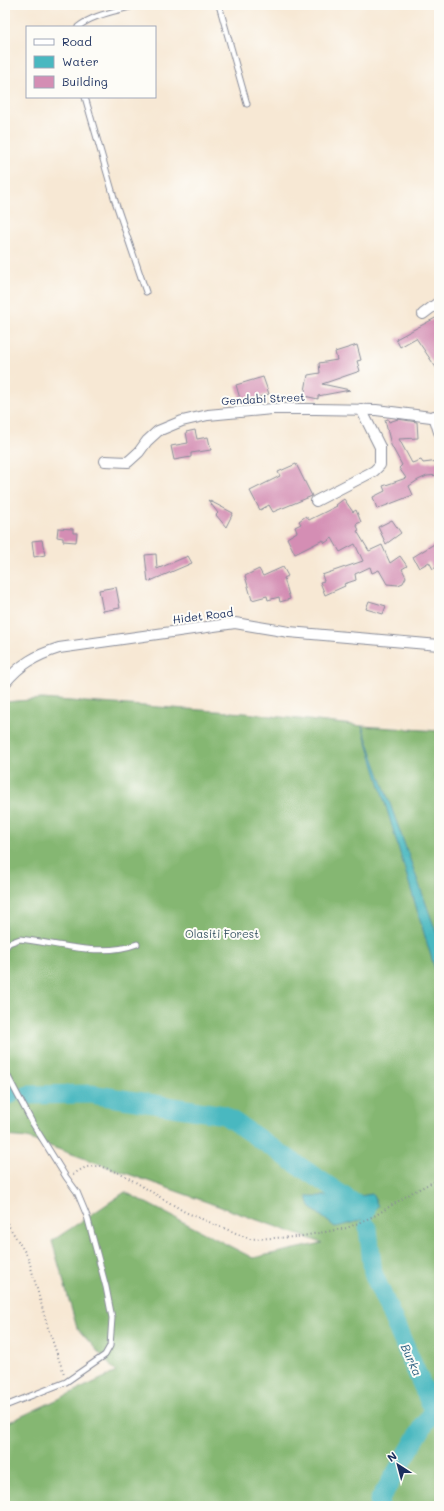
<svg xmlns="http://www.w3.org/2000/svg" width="444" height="1511" viewBox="0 0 444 1511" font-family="Mali,sans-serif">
<rect width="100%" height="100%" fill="#fdfcf7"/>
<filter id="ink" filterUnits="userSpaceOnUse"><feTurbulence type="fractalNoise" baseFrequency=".025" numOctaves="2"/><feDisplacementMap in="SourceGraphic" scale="8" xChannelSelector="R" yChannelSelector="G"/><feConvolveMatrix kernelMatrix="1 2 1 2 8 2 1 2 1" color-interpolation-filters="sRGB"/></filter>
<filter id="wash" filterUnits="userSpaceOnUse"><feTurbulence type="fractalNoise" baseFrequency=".012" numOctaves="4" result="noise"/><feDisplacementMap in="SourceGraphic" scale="16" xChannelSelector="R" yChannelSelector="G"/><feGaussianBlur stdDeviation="0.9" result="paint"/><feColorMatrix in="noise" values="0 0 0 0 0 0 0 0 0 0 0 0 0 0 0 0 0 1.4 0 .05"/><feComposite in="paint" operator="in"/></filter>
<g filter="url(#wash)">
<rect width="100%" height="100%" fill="#f7e8d4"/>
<polygon fill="#85b772" stroke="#507368" points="42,699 245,713 362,726 439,731 439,1506 5,1506 5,1424 116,1372 77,1328 52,1241 125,1192 253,1258 322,1243 27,1138 5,1136 5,702"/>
<g fill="#49b8c0" stroke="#32748f">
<polygon points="362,726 439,940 439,983"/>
<path d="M 372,1194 L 378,1206 C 368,1220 351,1224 335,1227 L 310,1207 L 307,1196 L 335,1196 L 343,1199 Z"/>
</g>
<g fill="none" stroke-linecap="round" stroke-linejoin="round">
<g stroke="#49b8c0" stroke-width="19">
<polyline points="28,1095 91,1094 224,1115 366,1211"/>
<polyline points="5,1096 9,1095"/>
<polyline points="368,1228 373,1273 433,1410 379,1501 380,1506"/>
</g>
</g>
<g id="blocks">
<g fill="#d48eb4">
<polygon points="439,316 439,372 416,338 400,347 396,339"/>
<polygon points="357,345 361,360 357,361 360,371 322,384 350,390 318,396 318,399 304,396 308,375 320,373 319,363 337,360 335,352"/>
<polygon points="263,377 269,394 241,402 236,385"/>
<polygon points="388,419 389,422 398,419 417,422 418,438 399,439 412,463 421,460 423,463 439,461 439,475 427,476 418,480 409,486 413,495 377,509 373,497 385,491 383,486 406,478 399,468 402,465 391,445 385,420"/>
<polygon points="195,430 197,439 208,437 211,450 191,453 191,457 174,460 171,446 188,443 186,432"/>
<polygon points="296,464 312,496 273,512 269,505 260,510 250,491 280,476 278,472"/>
<polygon points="344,499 353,512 356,510 361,522 356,524 359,530 357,531 369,551 382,545 390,563 400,556 407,566 402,569 406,577 403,583 398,585 387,584 379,570 372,573 370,567 355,574 356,580 344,584 345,586 325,595 320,582 324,581 322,575 363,561 355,544 340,552 332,538 325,543 323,540 295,554 287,538 297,532 295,527 301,524 299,521 306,516 309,520 337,506 336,505"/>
<polygon points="208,500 233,513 226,527 216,515 218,513"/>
<polygon points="392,520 401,533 386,544 378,527"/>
<polygon points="58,528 73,529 73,533 77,533 76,542 63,541 63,538 57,537"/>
<polygon points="42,540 45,555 34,557 32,541"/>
<polygon points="439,541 439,566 433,569 429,562 419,568 413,557"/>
<polygon points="156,554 157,569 188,556 192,563 148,582 145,555"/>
<polygon points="283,567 288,576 284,578 290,599 280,602 279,597 268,600 267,596 252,600 245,576 259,569 263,576"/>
<polygon points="116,587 120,608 103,611 99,590"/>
<polygon points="369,601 386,606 383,614 366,609"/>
</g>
</g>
</g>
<g filter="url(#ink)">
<use href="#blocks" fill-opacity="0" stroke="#898c99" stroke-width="1"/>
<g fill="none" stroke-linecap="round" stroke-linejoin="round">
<defs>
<g id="lane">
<polyline points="219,5 247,104"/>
<path d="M 78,27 C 93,14 119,11 137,5"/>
<polyline points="85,97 115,201 146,292"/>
<path d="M 5,948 L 9,943 L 20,939 C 57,943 101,958 137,944"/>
<polyline points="5,1071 33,1124 66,1177 77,1192 87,1216 106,1287 112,1318 110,1346 105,1355 66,1382 5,1406"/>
</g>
<g id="street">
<polyline points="423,314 439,302"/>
<polyline points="434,416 439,432"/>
<polyline points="105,461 128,462 139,452 147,441 158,431 182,421 208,415 272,409 315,409 376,410 439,418"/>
<polyline points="316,501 374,471 380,465 380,447 361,409"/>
<path d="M 5,683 C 20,664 37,655 59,648 L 235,623 L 289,632 L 439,645"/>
</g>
</defs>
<use href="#lane" stroke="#898c99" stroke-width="7"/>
<use href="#street" stroke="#898c99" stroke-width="12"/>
<g stroke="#898c99" stroke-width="2" stroke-dasharray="1 3" stroke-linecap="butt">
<polyline points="73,1174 86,1167 100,1166 122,1174 185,1212 250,1239 297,1237 347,1228 376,1215 413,1192 439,1179"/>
<polyline points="5,1220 28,1257 48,1328 64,1374"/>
</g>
<use href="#lane" stroke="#fff" stroke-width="5"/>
<use href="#street" stroke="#fff" stroke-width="10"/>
</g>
</g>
<g text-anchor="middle" stroke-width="4" stroke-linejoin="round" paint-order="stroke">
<g font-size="11" fill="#1b2f5e" stroke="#fdfcf7">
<text transform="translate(263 399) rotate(-3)" y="4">Gendabi Street</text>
<text transform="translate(203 616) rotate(-7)" y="4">Hidet Road</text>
</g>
<g font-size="11" fill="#3e5968" stroke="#fdfcf7">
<text x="222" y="938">Olasiti Forest</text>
</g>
<g font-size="12" font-style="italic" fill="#2b5f80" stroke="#fdfcf7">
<text transform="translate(411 1360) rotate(66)" y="4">Burka</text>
</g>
</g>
<rect width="444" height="1511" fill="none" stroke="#fdfcf7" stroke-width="20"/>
<rect x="26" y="26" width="130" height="72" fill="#fdfcf7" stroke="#a3aaba"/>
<rect x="34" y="39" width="20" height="6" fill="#ffffff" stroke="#a3aaba"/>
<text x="62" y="46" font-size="12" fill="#1b2f5e">Road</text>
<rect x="34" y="56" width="20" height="12" fill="#49b8c0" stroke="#a3aaba"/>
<text x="62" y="66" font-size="12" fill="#1b2f5e">Water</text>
<rect x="34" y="76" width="20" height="12" fill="#d48eb4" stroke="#a3aaba"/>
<text x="62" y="86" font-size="12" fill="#1b2f5e">Building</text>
<g transform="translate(398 1465) rotate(324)" stroke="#fdfcf7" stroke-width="3" paint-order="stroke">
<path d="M0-3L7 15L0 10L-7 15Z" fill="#1b2f5e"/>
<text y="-6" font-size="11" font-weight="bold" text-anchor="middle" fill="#1b2f5e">N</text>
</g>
</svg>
